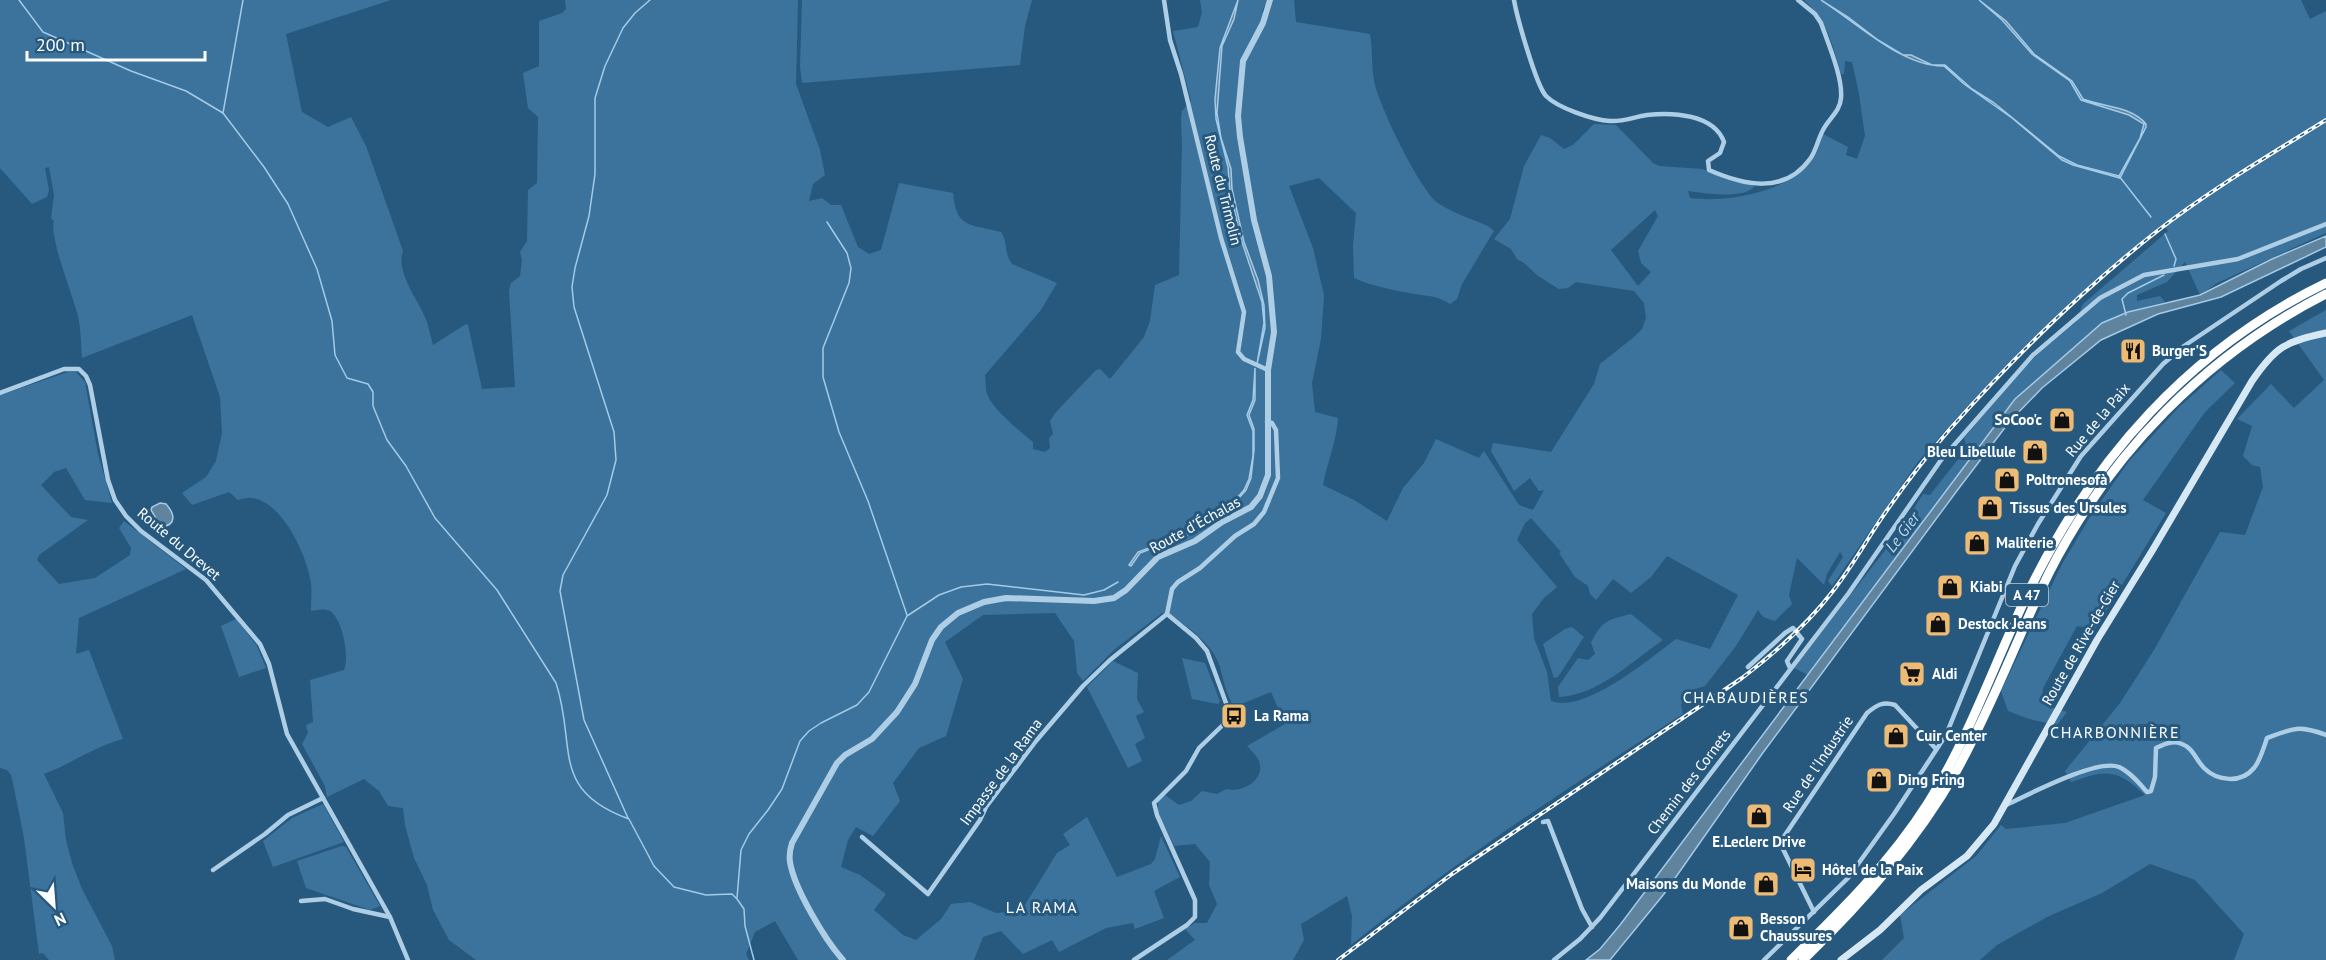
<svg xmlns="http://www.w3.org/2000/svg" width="2326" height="960" viewBox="0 0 2326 960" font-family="'PT Sans',sans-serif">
<rect width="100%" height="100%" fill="#27597f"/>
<g fill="#3c739c" fill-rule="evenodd">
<path d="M 0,0 L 391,0 L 286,34 L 302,112 L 328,127 L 351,117 L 366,146 L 403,251 C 395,273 420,302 427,322 C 429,329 431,337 433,345 L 466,324 L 468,325 L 482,389 L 515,387 L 509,291 L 511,283 L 520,276 L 522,260 L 520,252 L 527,241 L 528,190 L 537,183 L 538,117 L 528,108 L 523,73 L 539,66 L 539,21 L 562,13 L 566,9 L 565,0 L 798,0 L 796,84 L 820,150 L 825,175 L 813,184 L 809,201 L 822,198 L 831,205 L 841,205 L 858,247 L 869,254 L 881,250 L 899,183 L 953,193 C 956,229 971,224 1001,232 C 1008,242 1004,254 1012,264 L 1057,283 L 1041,310 L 985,375 C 986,381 985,388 987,394 C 993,410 1020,431 1033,442 L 1033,449 L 1045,452 L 1050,448 L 1049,438 L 1053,434 L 1050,421 L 1056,412 L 1096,370 L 1100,369 L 1110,379 L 1144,337 L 1150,321 L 1155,285 L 1179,275 L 1182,144 L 1181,119 L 1182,111 L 1191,101 L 1173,31 L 1198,27 L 1202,12 L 1200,0 L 1267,0 L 1262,12 L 1269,15 L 1273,0 L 1294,0 L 1296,22 L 1370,34 C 1373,51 1371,69 1375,85 C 1381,109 1419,189 1438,203 C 1452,213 1472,219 1488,226 L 1494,231 L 1462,284 L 1457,299 L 1450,304 C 1437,295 1425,296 1409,293 C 1393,290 1368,285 1354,278 L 1353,246 L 1356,213 L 1319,178 L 1289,186 L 1313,248 L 1324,295 L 1321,339 L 1312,383 L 1315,412 L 1338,418 C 1337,440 1327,463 1323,485 L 1354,500 L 1387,521 L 1403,488 L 1424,463 L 1436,439 L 1479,458 L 1484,451 L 1519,505 L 1533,510 L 1544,490 L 1539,491 L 1530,478 L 1514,491 L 1491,451 L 1493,443 L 1551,452 L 1594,384 L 1600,364 L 1634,337 L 1642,329 L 1646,318 L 1644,303 L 1634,291 L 1576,282 L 1568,288 L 1559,289 L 1538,276 L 1524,263 L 1517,259 L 1511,249 L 1494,239 L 1510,219 L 1524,166 L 1541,135 L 1550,138 L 1564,149 L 1573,145 L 1594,124 L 1616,125 L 1653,163 L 1659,166 L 1703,169 L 1725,179 L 1755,186 C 1744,200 1704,193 1688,191 L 1690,198 C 1727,203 1789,192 1812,160 C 1818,152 1820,143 1823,134 L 1848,147 L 1846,155 L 1857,159 L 1865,136 L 1859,94 L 1852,62 L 1845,61 L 1844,74 L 1841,74 C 1834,47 1826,19 1804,0 L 2301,0 L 2310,19 L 2326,11 L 2326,233 L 2217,283 L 2200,295 L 2185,262 L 2167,282 L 2137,295 L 2137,301 L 2160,296 L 2165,302 L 2128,312 L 2102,323 L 2015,399 L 1808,675 L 1794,668 L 1900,531 L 1923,494 L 1930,495 L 1967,448 L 1964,438 L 2019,373 L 2041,351 L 2076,322 L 2083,304 L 2168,231 L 2163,224 C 2073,294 1991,376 1917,463 L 1832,586 L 1828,581 L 1843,557 L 1840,552 L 1827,574 L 1824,585 L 1797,558 L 1789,595 L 1792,604 L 1775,621 L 1763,617 L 1758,610 L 1736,646 L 1705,686 L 1685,692 L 1681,705 L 1683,714 C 1570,786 1456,861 1351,945 L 1352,916 L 1347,896 L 1301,924 L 1304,940 L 1293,960 L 1167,960 L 1195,940 L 1185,929 L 1195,923 L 1207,923 L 1217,904 L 1209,885 L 1210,862 L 1195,844 L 1174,846 L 1158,812 L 1158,801 L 1165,795 L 1179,805 L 1191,801 L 1202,791 L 1217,794 L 1226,789 C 1242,793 1266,780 1259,761 C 1257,756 1251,750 1247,746 L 1285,724 L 1271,692 L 1234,707 C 1226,694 1224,682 1220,667 C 1212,642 1188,628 1169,613 L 1162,613 L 1115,649 L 1083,681 L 1077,673 L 1074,641 L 1055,613 L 983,615 L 945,642 L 963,679 L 946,736 L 919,748 L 893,783 L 900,801 L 873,836 L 856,827 L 848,840 L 841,867 L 860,875 L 886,894 L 874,910 L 903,935 L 916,940 L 941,919 L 951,904 L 970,902 L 996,913 L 1007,912 L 1014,917 L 1020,913 L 1057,853 L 1070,845 L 1063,834 L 1087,817 L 1117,877 L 1151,864 L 1155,859 L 1161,836 L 1180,877 L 1154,891 L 1164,918 L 1135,929 L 1133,923 L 1106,928 L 1059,952 L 1052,940 L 1023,954 L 1001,931 L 983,937 L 974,960 L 798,960 L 775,921 L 755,932 L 746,954 L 749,960 L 476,960 L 449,940 L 433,910 L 427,885 L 414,858 L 405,825 L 403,808 L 388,806 L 379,791 L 364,779 L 327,797 L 325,786 L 302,744 L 308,733 L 306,725 L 313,722 L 310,680 L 344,670 C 350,657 342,618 330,611 C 324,608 317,610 311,611 C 311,602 312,592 311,583 C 307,556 283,502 252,498 C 248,497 242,499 238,500 L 229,492 L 192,505 L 182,493 L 206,477 L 216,461 L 222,433 L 220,397 L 192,315 L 82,358 C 81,344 81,329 78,316 C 73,295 49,238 54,221 L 51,218 L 54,195 L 49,167 L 45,168 L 49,190 L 47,197 L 32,204 L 0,168 ZM 1655,210 L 1658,216 L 1638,251 L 1641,263 L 1651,272 L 1638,286 L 1611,250 ZM 1531,518 L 1561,552 L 1559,553 L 1575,577 L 1588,586 L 1590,594 L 1596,600 L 1613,579 L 1631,593 L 1651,577 L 1667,556 L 1738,595 L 1710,649 L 1676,639 C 1650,658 1585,714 1551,701 L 1547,672 L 1534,638 L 1532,614 L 1544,598 L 1557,587 L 1517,540 L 1525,523 Z"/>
<polygon points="802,0 1032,0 1025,26 1020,65 802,83 800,67"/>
<path d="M 2326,310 L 2326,960 L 2234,960 L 2244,934 L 2195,880 L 2150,864 L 2102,893 L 2047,917 L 1997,945 L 1980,960 L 1882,960 L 1904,938 L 1900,915 L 1976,856 L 2001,825 L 2006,829 L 2065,823 L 2145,795 C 2117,769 2107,769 2071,782 L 2065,771 L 2120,703 L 2154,650 L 2220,532 L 2245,535 L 2263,487 L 2260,467 L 2252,465 L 2243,456 L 2252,426 L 2237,419 L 2271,384 L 2294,408 L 2324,380 L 2289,331 Z"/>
<polygon points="2221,370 2235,383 2205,412 2143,500 2166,513 2095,629 2077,626 2043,688 2042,700 2053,708 2067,712 2057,725 2029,719 2008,711 2001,691 2062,564 2090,517 2129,461 2179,407"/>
<path d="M 68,372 L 76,372 L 85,382 L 98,454 L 112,503 L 85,500 L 66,468 L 54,472 L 41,485 L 71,517 L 88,520 L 39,555 L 37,560 L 59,584 L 95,578 L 130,555 L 131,548 L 119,528 L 124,521 L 186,569 L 79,618 L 76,654 L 89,650 L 123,739 C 95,746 71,764 44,774 L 63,813 L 66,840 L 72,863 L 82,889 L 112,946 L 115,960 L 49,960 L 43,953 L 39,954 L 24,838 L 14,788 L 11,775 L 7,770 L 0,768 L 0,395 Z"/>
<path d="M 1631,614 L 1663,640 C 1632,661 1599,695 1559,697 L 1558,687 L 1578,658 L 1588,660 L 1595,654 L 1591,643 C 1602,620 1608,620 1631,614 Z"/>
<polygon points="236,619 257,646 266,668 239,677 221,626"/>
<polygon points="1572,627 1584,637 1558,677 1554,678 1543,644 1565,629"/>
<polygon points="1182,658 1205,663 1220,701 1218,704 1192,699"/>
<polygon points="1113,661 1138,673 1137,699 1144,712 1136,716 1145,738 1135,744 1142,761 1128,768 1087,687"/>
<polygon points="323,804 344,842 273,867 263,841 292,818"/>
<polygon points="342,846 346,847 380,906 370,910 306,888 297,861"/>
</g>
<g fill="#60839e" stroke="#a3cae6" stroke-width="1.5">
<polygon points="1238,0 1234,19 1222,46 1217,113 1221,138 1231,169 1232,189 1244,242 1258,280 1264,305 1265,328 1257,364 1264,323 1262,302 1241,239 1230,191 1228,167 1216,119 1215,99 1220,48"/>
<path d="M 1821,0 L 1848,17 L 1878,40 L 1903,55 L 1911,55 L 1932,65 L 1945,65 L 1972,89 L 1993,102 L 2059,156 L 2077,165 L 2119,176 L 2140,138 L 2144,124 L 2129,115 L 2081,100 L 2070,81 L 2032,54 L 2002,20 L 1979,0 L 2006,21 L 2034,54 L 2072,81 L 2083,99 C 2103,107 2131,106 2146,124 L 2146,127 L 2120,178 L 2073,165 L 2062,160 L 2012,118 L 1964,84 L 1944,66 C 1902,67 1856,22 1821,0 Z"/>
<polygon points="2326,236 2326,247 2221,297 2158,314 2101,340 2042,388 2010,421 1959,488 1762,754 1664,894 1610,960 1586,960 1600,949 1620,925 2015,399 2102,323 2128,312 2200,295 2272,259"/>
<polygon points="1255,368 1255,400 1249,415 1254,429 1254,450 1251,478 1246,490 1238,499 1211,516 1192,533 1140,553 1131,566 1129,565 1138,552 1188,533 1210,515 1237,498 1244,490 1249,479 1253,456 1253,431 1247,415 1253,400"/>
<path d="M 160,503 L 166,504 C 174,513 178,525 161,527 L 151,510 L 152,507 Z"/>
</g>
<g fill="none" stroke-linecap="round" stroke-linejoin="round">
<g stroke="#a3cae6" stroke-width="1.5">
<polyline points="19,0 43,32 131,71 186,91 223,113"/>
<path d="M 243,0 L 223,113 L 264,167 L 288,204 L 317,269 L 332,321 L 335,355 L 347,378 L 368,384 L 373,392 L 373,406 L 387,440 L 406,466 L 435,518 L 497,590 L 556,683 C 577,746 549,790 629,819 L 654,866 L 674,887 L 706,895 L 732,894 L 737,899 L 744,909 L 745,926 L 754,960"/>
<polyline points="2119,176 2151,217"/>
<polyline points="827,222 847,253 851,268 849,283 823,348 823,377 839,432 868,501 907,615"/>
<polyline points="2165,234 2176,259 2174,266"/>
<polyline points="2126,315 2122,299 2128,293 2164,275"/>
<polyline points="628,818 584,720 560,591 563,575 607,495 616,460 614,432 574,307 572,287 575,268 589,216 595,174 595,98 605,66 623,28 635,13 650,0"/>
<polyline points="737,898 741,850 749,834 768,810 782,789 800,741 809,731 821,723 857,705 869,692 907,616 939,595 961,587 987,584 1084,595 1104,590 1118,582"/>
</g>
<g stroke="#aecee5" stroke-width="4.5">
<polyline points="1164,0 1170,40 1181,74 1221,238 1244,312 1238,352 1244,359 1268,370"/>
<path d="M 1514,0 C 1517,17 1536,85 1546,96 C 1558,108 1593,120 1610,121 C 1622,122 1634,117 1647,115 C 1672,112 1714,114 1724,142 L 1720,153 L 1708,161 L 1709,170 C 1743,185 1784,195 1810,159 C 1816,151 1818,139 1823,130 C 1829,118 1840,112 1841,98 C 1843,78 1828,43 1821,23 L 1815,14 L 1798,0"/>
<polyline points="0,393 64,369 79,369 86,376 90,385 108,480 115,500 126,516 141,531 206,580 260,644 269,664 287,734 390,917 408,960"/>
<polyline points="1748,667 1785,633 1793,628 1802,639 1787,661 1790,668"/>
<path d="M 2004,806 C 2028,795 2097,758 2119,767 C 2130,772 2139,783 2147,792 L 2151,791 L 2155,777 L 2156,748 C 2165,744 2172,740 2182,744 C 2193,748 2196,760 2204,768 C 2217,781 2241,784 2254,768 C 2260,761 2264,747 2267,738 C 2293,728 2299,725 2326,735"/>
<polyline points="1543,822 1548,821 1582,909 1592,927"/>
<polyline points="862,837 928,894 980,820 986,807 1036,741 1083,686 1110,660 1167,614"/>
<polyline points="213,870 265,834 288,815 323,798"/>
<polyline points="301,901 325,899 353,909 390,917"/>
<path d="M 1814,912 L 1782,847 L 1783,838 L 1867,713 C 1877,705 1883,701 1895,705 L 1936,749"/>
<polyline points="1134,960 1187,925 1195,917 1195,900 1157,815 1154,803 1186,771 1199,748 1227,721 1230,714 1207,651 1196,638 1167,614 1172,589 1178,582 1200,568 1235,536 1254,524 1264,512 1278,478 1276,430 1272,423 1267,422"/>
<polyline points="1554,960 1580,939 1600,918 1848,594 1941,460 2033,355 2100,298 2144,275 2238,259 2326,224"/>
<polyline points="1764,960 1848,878 1894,814 1946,735 2015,566 2038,524 2081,456 2163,364 2184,346 2281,281 2301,269 2326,258"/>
</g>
<path stroke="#aecee5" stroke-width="6" d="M 843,960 C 825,940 794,888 790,862 C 789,855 790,849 792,843 L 837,763 L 845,755 L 872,739 L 897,712 L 915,684 L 932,640 L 941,627 L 958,613 L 984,602 L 1006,598 L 1094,601 L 1114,598 L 1126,590 L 1158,557 L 1195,541 L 1222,522 L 1251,507 L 1260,496 L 1268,475 L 1268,370 L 1274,332 L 1269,276 L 1254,220 L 1240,137 L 1238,116 L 1243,61 L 1263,23 L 1270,0"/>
<path stroke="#d7e8f5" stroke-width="7" d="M 1841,960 L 1880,930 L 1921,890 L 1967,856 L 1994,824 L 2097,640 L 2152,551 L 2252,381 C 2276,346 2285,342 2326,333"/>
<g stroke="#fff" stroke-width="9">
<path d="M 1791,960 C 1841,911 1890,863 1928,803 C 1969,738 1994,664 2027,595 C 2092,459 2190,349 2326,283"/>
<path d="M 1803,960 C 1862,903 1916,842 1957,770 C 1992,707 2017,638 2049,573 C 2110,453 2206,355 2326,294"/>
</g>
<defs>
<path id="rail" d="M 1338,960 L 1452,874 L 1742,678 C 1776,652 1807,625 1833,591 C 1851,568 1865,543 1881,519 C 1902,488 1925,458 1950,429 C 2013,358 2081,291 2156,232 C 2210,190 2268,156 2326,120"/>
</defs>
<use href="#rail" stroke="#fff" stroke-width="4"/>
<use href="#rail" stroke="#27597f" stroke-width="1.5" stroke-dasharray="4.5" stroke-linecap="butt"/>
</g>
<defs>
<symbol id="restaurant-square" viewBox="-11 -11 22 22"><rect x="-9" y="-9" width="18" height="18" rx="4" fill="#edbb74" stroke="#27597f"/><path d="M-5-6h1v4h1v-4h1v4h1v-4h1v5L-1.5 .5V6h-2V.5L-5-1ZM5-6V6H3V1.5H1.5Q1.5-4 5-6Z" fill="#111"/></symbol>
<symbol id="shop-square" viewBox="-11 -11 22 22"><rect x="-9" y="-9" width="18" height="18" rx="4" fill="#edbb74" stroke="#27597f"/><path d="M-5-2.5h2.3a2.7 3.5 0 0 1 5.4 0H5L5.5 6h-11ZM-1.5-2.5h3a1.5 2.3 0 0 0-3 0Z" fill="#111"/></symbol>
<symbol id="supermarket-square" viewBox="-11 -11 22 22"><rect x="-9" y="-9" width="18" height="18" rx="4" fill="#edbb74" stroke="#27597f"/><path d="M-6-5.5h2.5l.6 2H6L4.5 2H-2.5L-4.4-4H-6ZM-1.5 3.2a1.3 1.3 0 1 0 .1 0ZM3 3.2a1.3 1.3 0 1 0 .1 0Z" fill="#111"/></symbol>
<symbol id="bus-square" viewBox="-11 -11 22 22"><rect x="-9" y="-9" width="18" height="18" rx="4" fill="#edbb74" stroke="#27597f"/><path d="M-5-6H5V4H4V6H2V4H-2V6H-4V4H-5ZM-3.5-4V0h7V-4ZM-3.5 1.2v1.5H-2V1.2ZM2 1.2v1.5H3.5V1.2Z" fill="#111"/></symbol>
<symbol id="hotel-square" viewBox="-11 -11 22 22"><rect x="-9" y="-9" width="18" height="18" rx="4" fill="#edbb74" stroke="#27597f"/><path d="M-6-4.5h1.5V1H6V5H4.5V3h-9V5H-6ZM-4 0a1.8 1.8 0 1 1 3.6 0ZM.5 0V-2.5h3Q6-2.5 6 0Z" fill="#111"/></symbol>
</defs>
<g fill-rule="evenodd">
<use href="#restaurant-square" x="2118" y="336" width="30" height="30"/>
<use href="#shop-square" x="2047" y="405" width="30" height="30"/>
<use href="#shop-square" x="2020" y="437" width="30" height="30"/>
<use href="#shop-square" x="1992" y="465" width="30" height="30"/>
<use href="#shop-square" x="1975" y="493" width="30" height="30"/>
<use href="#shop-square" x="1962" y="528" width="30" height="30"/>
<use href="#shop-square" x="1935" y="572" width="30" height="30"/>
<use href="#shop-square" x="1923" y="609" width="30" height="30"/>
<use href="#supermarket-square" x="1897" y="659" width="30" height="30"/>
<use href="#bus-square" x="1219" y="701" width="30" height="30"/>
<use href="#shop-square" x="1881" y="721" width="30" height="30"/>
<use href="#shop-square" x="1864" y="765" width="30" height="30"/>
<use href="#shop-square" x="1744" y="801" width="30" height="30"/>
<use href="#hotel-square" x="1788" y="855" width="30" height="30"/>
<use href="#shop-square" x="1751" y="869" width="30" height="30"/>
<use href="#shop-square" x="1726" y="913" width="30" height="30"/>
</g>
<g text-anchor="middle" stroke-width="6" stroke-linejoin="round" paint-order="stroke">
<rect fill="#27597f" stroke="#becdd9" stroke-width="1.5" x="2006" y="584" width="42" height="22" rx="4.5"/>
<g font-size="14" font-weight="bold" fill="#fff">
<text x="2027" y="600">A 47</text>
</g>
<g font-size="15" fill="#fff" stroke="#27597f">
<text transform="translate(1223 190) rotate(76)" y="5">Route du Trimolin</text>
<text transform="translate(2098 420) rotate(-50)" y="5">Rue de la Paix</text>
<text transform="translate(1195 525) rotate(-29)" y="5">Route d'Échalas</text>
<text transform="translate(179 544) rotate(40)" y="5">Route du Drevet</text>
<text transform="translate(2081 643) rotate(-60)" y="5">Route de Rive-de-Gier</text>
<text transform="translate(1818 764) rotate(-56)" y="5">Rue de l'Industrie</text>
<text transform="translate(1001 772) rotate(-54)" y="5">Impasse de la Rama</text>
<text transform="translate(1689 782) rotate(-53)" y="5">Chemin des Cornets</text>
</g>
<g font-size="15" font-weight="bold" fill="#fff" stroke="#27597f" text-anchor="start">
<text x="2152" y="356">Burger'S</text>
<text x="2042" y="425" text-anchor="end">SoCoo'c</text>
<text x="2016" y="457" text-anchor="end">Bleu Libellule</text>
<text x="2026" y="485">Poltronesofà</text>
<text x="2010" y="513">Tissus des Ursules</text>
<text x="1996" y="548">Maliterie</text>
<text x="1970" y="592">Kiabi</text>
<text x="1958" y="629">Destock Jeans</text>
<text x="1932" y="679">Aldi</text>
<text x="1254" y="721">La Rama</text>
<text x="1916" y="741">Cuir Center</text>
<text x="1898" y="785">Ding Fring</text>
<text x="1759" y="847" text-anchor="middle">E.Leclerc Drive</text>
<text x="1822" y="875">Hôtel de la Paix</text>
<text x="1746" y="889" text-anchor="end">Maisons du Monde</text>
<text x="1760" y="924">Besson<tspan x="1760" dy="17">Chaussures</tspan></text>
</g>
<g font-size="16" font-style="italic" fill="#b9d7ed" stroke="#27597f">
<text transform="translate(1902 532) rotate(-53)" y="6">Le Gier</text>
</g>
<g font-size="16" letter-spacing="1.5" fill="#fff" stroke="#27597f">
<text x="1746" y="703">CHABAUDIÈRES</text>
<text x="2115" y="738">CHARBONNIÈRE</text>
<text x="1042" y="913">LA RAMA</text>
</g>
</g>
<g transform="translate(54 906) rotate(155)" stroke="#27597f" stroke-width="4.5" paint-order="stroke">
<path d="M0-4.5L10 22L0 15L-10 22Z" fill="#ffffff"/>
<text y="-9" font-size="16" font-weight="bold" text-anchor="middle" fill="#ffffff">N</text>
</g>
<path d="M27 51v9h178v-9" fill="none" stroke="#ffffff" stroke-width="3"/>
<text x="36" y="51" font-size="18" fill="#ffffff" stroke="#27597f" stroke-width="4.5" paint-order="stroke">200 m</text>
</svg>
